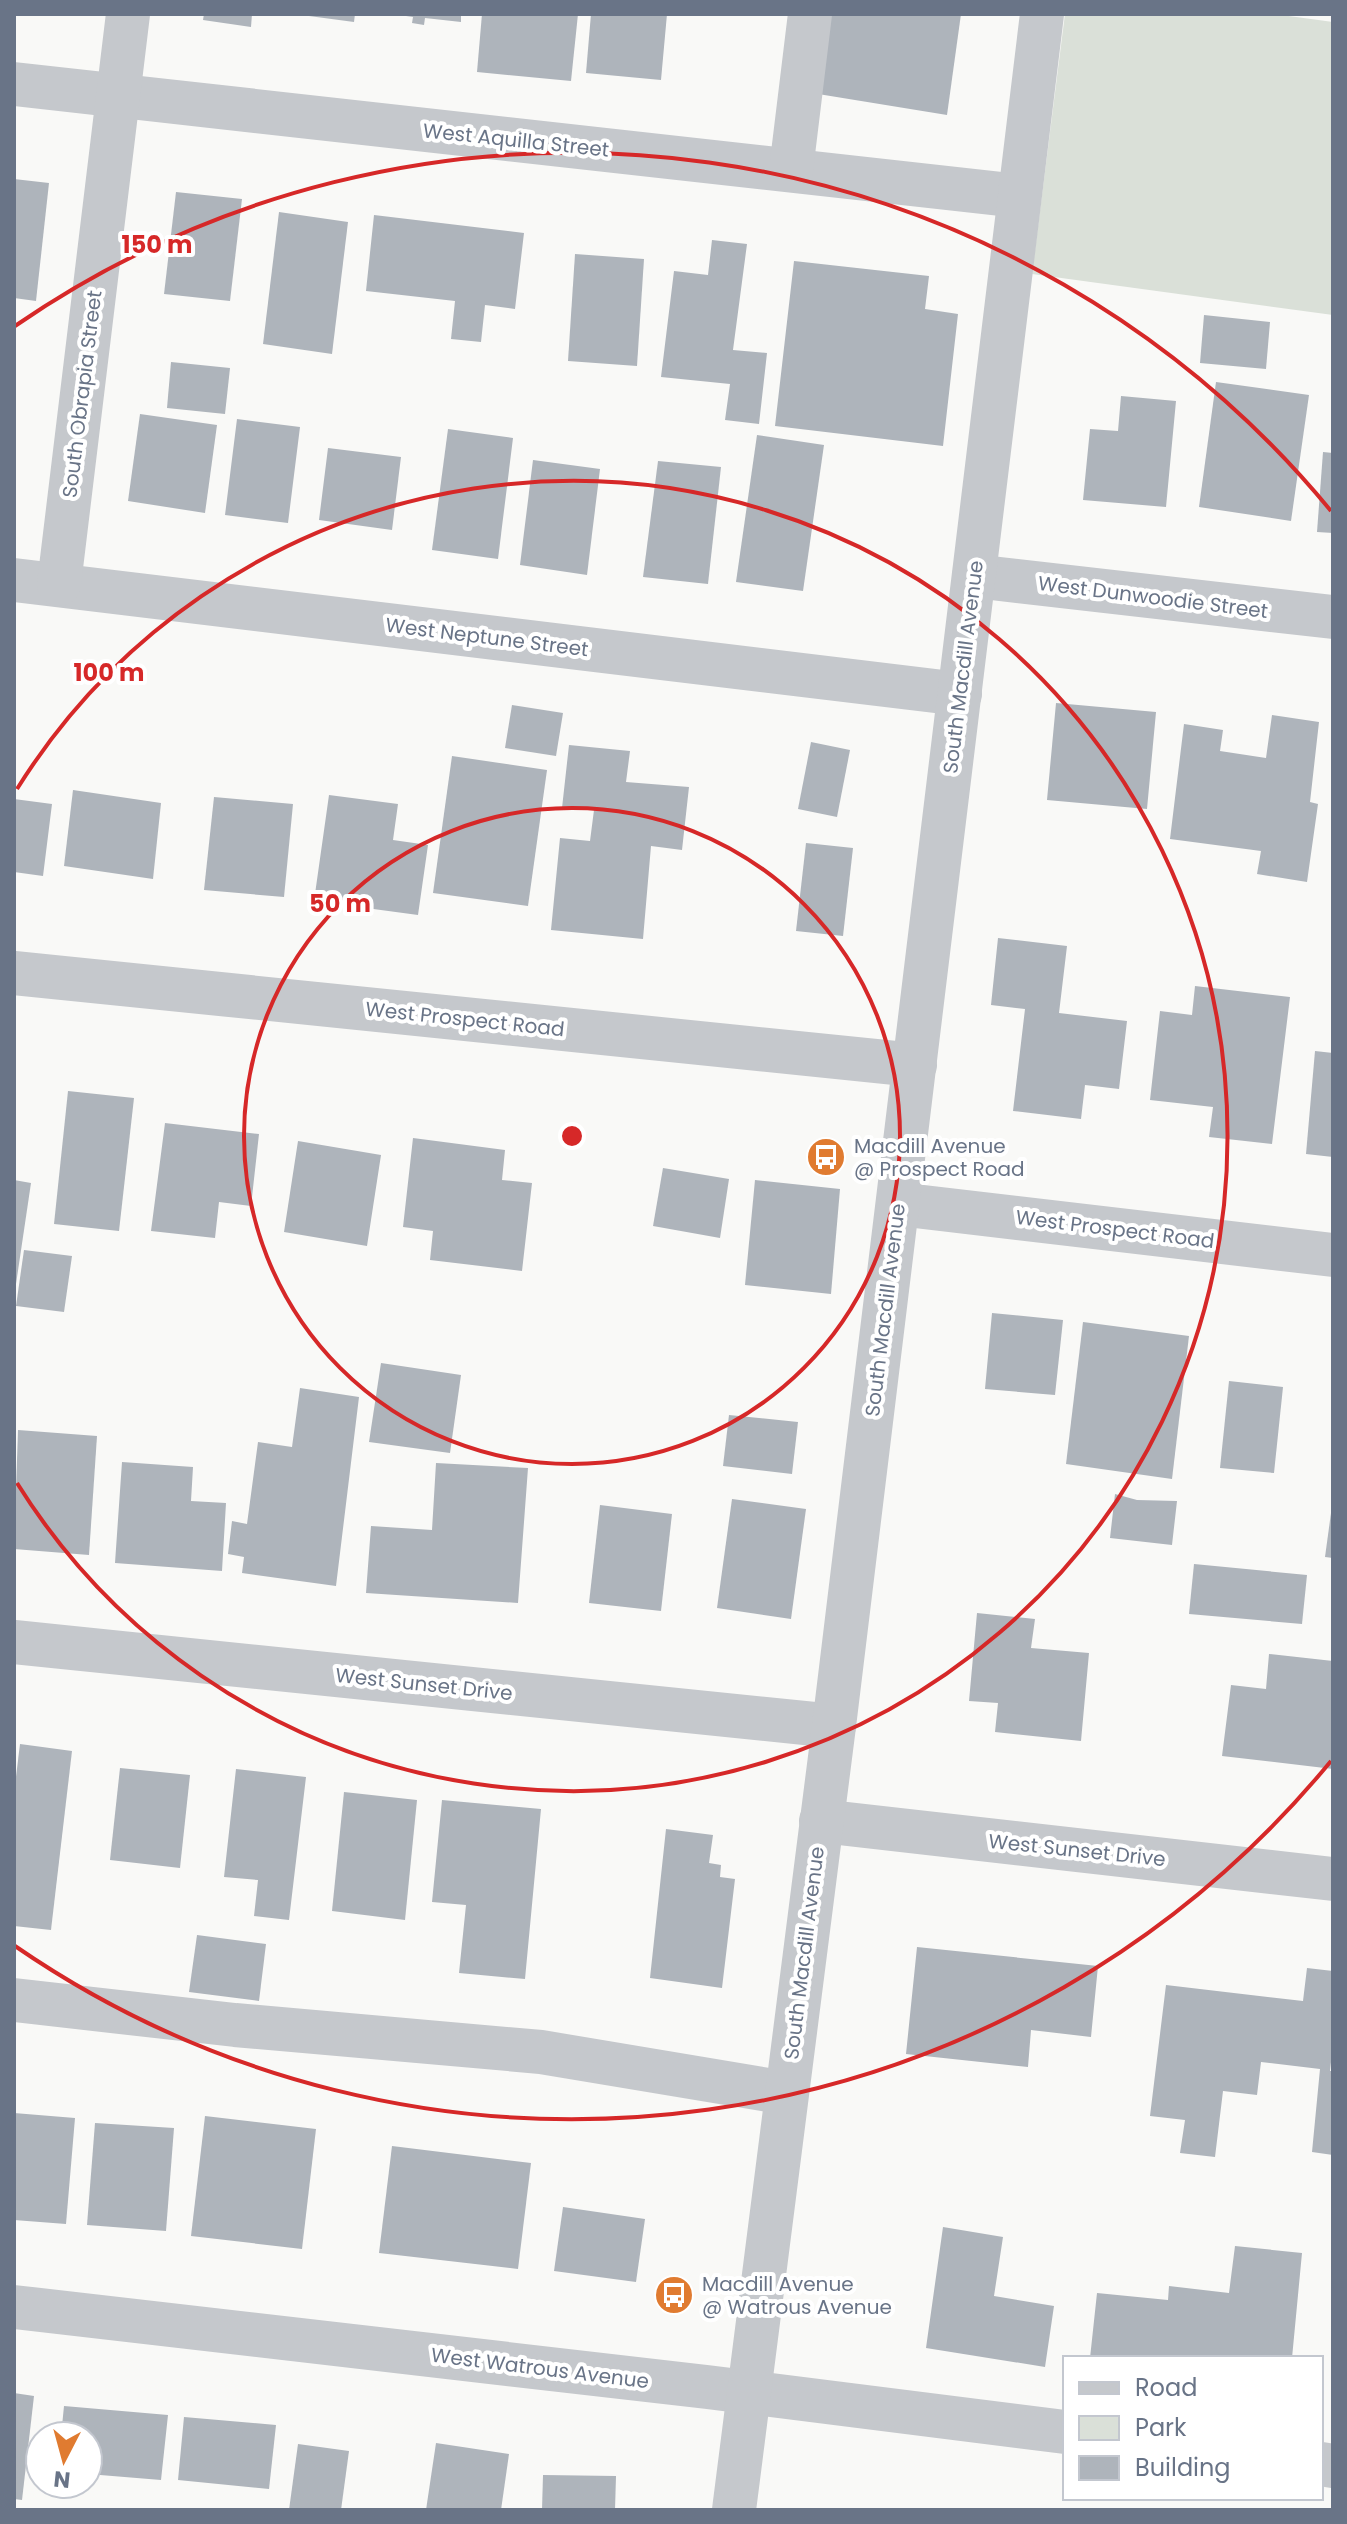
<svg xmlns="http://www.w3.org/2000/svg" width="1347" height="2524" viewBox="0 0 1347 2524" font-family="Poppins,sans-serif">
<rect width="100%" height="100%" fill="#f9f9f7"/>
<polygon fill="#dae0d8" points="1065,14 1274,14 1333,22 1333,315 1032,274"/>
<g fill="#aeb4bb">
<polygon points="204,14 252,14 251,27 203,20"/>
<polygon points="309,14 355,14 354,22 309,16"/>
<polygon points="406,14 461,14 461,22 425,18 424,25 412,23 413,17 406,16"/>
<polygon points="482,14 578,14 571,81 477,72"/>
<polygon points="591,14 667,14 661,80 586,73"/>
<polygon points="824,14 961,14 947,115 812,93"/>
<polygon points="14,179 49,183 36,301 14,298"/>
<polygon points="176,192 242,199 230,301 164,294"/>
<polygon points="279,212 348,222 332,354 263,344"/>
<polygon points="374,215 524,233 515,309 485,305 481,342 451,339 455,301 366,291"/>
<polygon points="712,240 747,244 733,350 767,353 759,424 725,420 730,384 661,377 674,271 708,275"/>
<polygon points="575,254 644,259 637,366 568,361"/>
<polygon points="794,261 929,276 925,309 958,314 943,446 775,426"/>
<polygon points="1204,315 1270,322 1266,369 1200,363"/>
<polygon points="171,362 230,368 225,414 167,408"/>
<polygon points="1216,382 1309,395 1291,521 1199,507"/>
<polygon points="1121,396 1176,401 1166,507 1083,500 1090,429 1118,431"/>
<polygon points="140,414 217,425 205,513 128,501"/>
<polygon points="237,419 300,427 288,523 225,515"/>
<polygon points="448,429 513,438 498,559 432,550"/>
<polygon points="757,435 824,445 803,591 736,582"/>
<polygon points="328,448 401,457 392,530 319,520"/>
<polygon points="1323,452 1333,453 1333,533 1317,532"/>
<polygon points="533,460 600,469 587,575 520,565"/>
<polygon points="658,461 721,467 708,584 643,577"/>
<polygon points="1056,703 1156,712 1147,809 1047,800"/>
<polygon points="512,705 563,713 556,756 505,748"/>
<polygon points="1272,715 1319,722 1310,802 1318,804 1307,882 1257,874 1261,851 1170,839 1184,724 1223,730 1220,751 1266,758"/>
<polygon points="811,742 850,750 837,817 798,809"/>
<polygon points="569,745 630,751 626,782 689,787 682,850 651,846 643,939 551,930 560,838 590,841 594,810 562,808"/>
<polygon points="452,756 547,770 528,906 433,893"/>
<polygon points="73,790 161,803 153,879 64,866"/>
<polygon points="329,795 398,804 393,840 428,845 418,915 314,901"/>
<polygon points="214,797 293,804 284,897 204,890"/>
<polygon points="14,799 52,804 43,876 14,872"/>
<polygon points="806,843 853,848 843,936 796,931"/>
<polygon points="998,938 1067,946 1059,1013 1127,1021 1119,1089 1085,1085 1081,1119 1013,1111 1025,1009 991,1005"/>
<polygon points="1195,986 1290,997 1272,1144 1209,1137 1213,1107 1150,1100 1160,1011 1192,1015"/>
<polygon points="1315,1051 1333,1053 1333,1157 1306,1154"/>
<polygon points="68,1091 134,1098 119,1231 54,1224"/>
<polygon points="165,1123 259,1134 251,1206 219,1202 215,1238 151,1231"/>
<polygon points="413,1138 505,1150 502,1180 532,1183 522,1271 430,1260 433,1231 403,1227"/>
<polygon points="298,1141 381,1155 367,1246 284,1232"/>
<polygon points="663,1168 729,1179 720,1238 653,1226"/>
<polygon points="14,1180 31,1183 16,1284 14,1284"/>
<polygon points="755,1180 840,1189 831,1294 745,1285"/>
<polygon points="24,1250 72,1256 64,1312 16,1306"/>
<polygon points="992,1313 1063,1320 1055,1395 985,1389"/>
<polygon points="1083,1322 1189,1336 1172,1479 1066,1464"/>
<polygon points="381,1363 461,1375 450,1453 369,1442"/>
<polygon points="1229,1381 1283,1387 1274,1473 1220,1468"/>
<polygon points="300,1388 359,1397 336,1586 242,1573 244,1557 228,1554 232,1521 247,1524 258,1442 292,1447"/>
<polygon points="729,1415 798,1422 792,1474 723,1466"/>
<polygon points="18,1430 97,1436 89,1555 14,1549"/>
<polygon points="122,1462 193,1467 191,1501 226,1503 222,1571 115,1563"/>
<polygon points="436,1463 528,1468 518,1603 366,1593 371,1526 432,1530"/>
<polygon points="1115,1494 1137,1500 1177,1501 1172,1545 1110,1538"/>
<polygon points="732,1499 806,1509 791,1619 717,1608"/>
<polygon points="600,1505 672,1514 661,1611 589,1603"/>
<polygon points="1331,1513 1333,1513 1333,1558 1325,1557"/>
<polygon points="1194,1564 1307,1575 1302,1624 1189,1614"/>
<polygon points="977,1613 1035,1619 1031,1648 1089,1653 1081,1741 995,1732 998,1703 969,1701"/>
<polygon points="1269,1654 1333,1661 1333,1769 1222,1756 1231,1685 1266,1689"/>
<polygon points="20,1744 72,1751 51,1930 14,1926 14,1793"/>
<polygon points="120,1768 190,1775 180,1868 110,1860"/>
<polygon points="236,1769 306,1777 289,1920 254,1916 258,1880 224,1877"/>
<polygon points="344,1792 417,1800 405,1920 332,1911"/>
<polygon points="442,1800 541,1809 525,1979 459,1973 466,1905 432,1902"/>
<polygon points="666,1829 713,1835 709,1863 721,1865 720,1877 735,1879 722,1988 650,1978"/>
<polygon points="197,1935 266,1944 259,2001 189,1992"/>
<polygon points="917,1947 1098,1966 1091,2037 1031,2030 1028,2067 906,2054"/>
<polygon points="1307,1968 1333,1971 1333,2044 1330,2071 1333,2071 1333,2155 1312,2152 1320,2069 1261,2062 1257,2095 1223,2091 1215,2157 1180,2153 1185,2120 1150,2116 1166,1985 1303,2001"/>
<polygon points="14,2113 75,2118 66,2224 14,2220"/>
<polygon points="205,2116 316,2129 302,2249 191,2236"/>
<polygon points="95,2123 174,2128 166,2231 87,2225"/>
<polygon points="392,2146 531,2163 518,2269 379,2253"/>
<polygon points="563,2207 645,2219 636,2282 554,2271"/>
<polygon points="943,2227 1003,2237 994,2296 1054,2306 1045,2367 926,2348"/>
<polygon points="1235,2246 1302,2253 1292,2358 1090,2358 1097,2293 1168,2300 1169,2286 1229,2293"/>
<polygon points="14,2393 34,2396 22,2500 14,2499"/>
<polygon points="64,2406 168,2415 161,2480 88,2474 88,2436 61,2436"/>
<polygon points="184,2417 276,2425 269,2489 178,2480"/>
<polygon points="436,2443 509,2454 501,2510 426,2510"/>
<polygon points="298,2444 349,2451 341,2510 289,2510"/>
<polygon points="543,2475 616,2476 615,2510 542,2510"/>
</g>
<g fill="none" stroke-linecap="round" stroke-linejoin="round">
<g stroke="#c5c8cc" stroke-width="44">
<polyline points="14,84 1018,196"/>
<polyline points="791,170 810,14"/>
<polyline points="974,576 1333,617"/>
<polyline points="14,580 960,694"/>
<polyline points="59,584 128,14"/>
<polyline points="14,973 915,1065"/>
<polyline points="898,1204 1333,1255"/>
<polyline points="14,1642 834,1726"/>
<polyline points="821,1821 1333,1879"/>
<polyline points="14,2000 235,2025 541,2052 786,2093"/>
<polyline points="14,2307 707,2387 1065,2432"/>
<polyline points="1321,2464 1333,2466"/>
<polyline points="734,2510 834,1726 1042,14"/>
</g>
</g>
<g fill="none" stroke="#d62828" stroke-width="4">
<circle cx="572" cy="1136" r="328"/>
<path d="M17 789A655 655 0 1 1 17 1483"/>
<path d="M1331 1761A983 983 0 0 1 15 1946M15 326A983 983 0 0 1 1331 511"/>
</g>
<defs>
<symbol id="bus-disc" viewBox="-11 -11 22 22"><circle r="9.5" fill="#e07b30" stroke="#fff"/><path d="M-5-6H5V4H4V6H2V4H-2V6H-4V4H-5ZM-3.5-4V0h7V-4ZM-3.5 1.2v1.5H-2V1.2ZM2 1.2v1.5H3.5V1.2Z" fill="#fff"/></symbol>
</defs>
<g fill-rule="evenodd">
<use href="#bus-disc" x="804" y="1135" width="44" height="44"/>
<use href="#bus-disc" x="652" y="2273" width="44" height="44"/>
</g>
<g text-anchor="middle" stroke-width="8" stroke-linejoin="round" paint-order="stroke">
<g font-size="20" fill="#697487" stroke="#fff">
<text transform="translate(516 140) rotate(6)" y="7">West Aquilla Street</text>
<text transform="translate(82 394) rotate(-83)" y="7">South Obrapia Street</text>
<text transform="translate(1153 597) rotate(7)" y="7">West Dunwoodie Street</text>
<text transform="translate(487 637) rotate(7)" y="7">West Neptune Street</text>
<text transform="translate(963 667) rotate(-83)" y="7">South Macdill Avenue</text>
<text transform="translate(465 1019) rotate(6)" y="7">West Prospect Road</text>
<text transform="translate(1115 1229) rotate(7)" y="7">West Prospect Road</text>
<text transform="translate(885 1310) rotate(-83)" y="7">South Macdill Avenue</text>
<text transform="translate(424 1684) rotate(6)" y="7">West Sunset Drive</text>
<text transform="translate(1077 1850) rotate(6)" y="7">West Sunset Drive</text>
<text transform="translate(804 1953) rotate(-83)" y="7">South Macdill Avenue</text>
<text transform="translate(540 2368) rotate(7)" y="7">West Watrous Avenue</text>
</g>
<g font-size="20" fill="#697487" stroke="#fff" text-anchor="start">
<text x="854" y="1153">Macdill Avenue<tspan x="854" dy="23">@ Prospect Road</tspan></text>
<text x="702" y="2291">Macdill Avenue<tspan x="702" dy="23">@ Watrous Avenue</tspan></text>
</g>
</g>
<circle cx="572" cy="1136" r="12" fill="#d62828" stroke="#fff" stroke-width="4"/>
<g font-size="24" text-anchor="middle" font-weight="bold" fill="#d62828" stroke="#fff" stroke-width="8" stroke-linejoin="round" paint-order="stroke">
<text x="157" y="253">150 m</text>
<text x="109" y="681">100 m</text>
<text x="340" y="912">50 m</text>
</g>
<rect width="1347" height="2524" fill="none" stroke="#697487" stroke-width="32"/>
<rect x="1063" y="2356" width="260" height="144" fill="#ffffff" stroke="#c3c7cf" stroke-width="2"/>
<rect x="1079" y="2382" width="40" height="12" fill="#c5c8cc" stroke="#c3c7cf" stroke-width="2"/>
<text x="1135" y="2396" font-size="24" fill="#697487">Road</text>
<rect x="1079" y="2416" width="40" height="24" fill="#dae0d8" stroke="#c3c7cf" stroke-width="2"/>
<text x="1135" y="2436" font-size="24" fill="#697487">Park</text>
<rect x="1079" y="2456" width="40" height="24" fill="#aeb4bb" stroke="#c3c7cf" stroke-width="2"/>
<text x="1135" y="2476" font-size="24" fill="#697487">Building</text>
<g transform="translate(64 2460) rotate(186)"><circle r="38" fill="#ffffff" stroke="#c3c7cf" stroke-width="2"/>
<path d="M0-6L14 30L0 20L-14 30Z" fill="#e07b30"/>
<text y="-12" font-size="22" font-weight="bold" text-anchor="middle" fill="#697487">N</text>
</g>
</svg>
